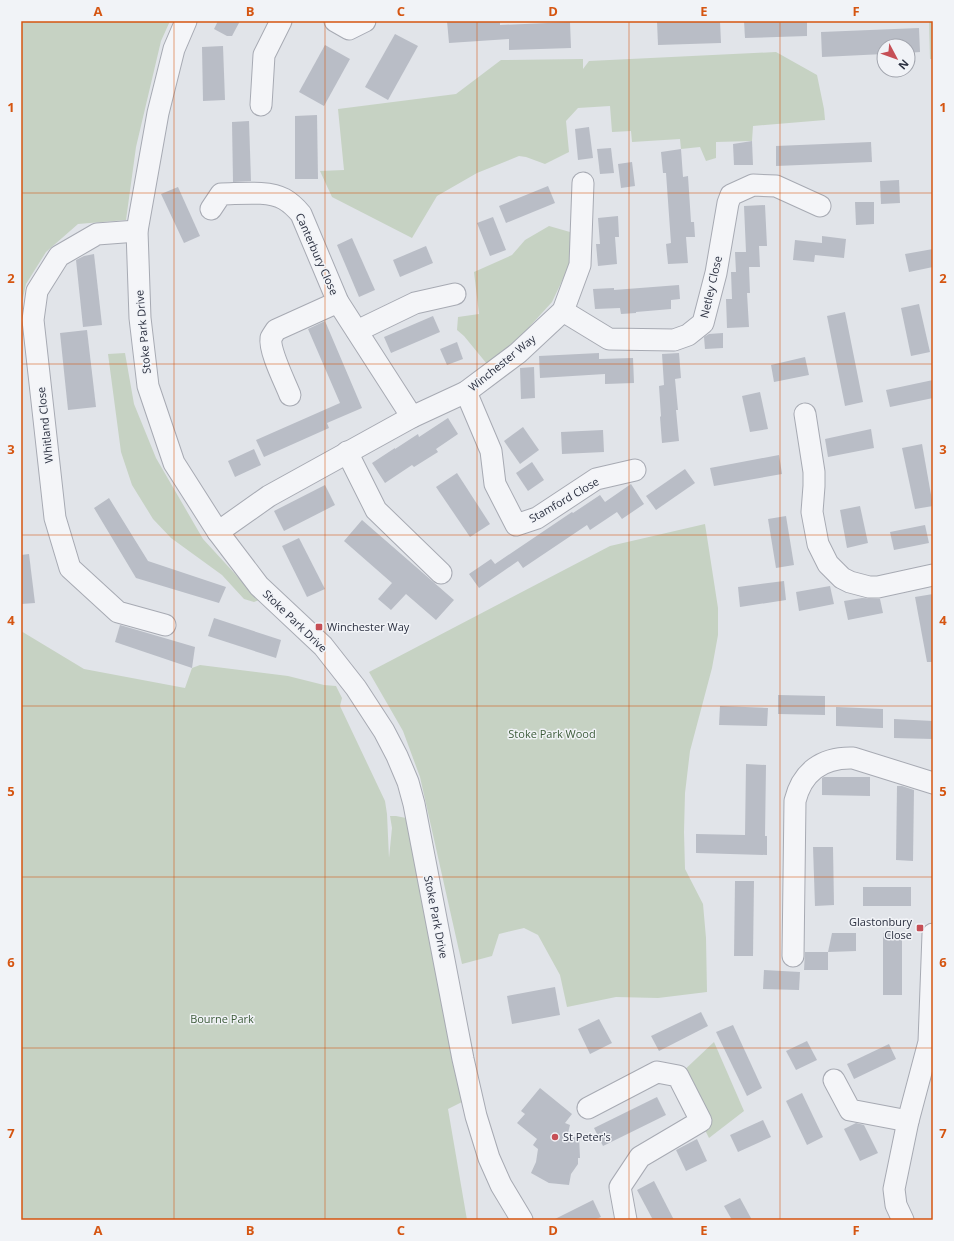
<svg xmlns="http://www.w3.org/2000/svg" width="954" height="1241" viewBox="0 0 954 1241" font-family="'Open Sans',sans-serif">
<rect width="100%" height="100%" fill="#e1e4e9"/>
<g fill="#c6d2c3">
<polygon points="21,21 170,21 161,41 136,147 126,220 78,224 46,252 26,284 21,307"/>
<polygon points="929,21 933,21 933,59 930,59"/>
<polygon points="776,52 817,75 824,109 825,120 753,126 752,141 716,142 716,158 706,161 700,147 681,149 680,139 632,142 631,131 612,132 610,106 578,108 566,121 569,152 545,164 526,157 519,156 477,173 437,196 412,238 332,197 320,171 344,170 338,109 456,94 501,60 583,59 583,69 589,61"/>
<polygon points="549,226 570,232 571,262 552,302 521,336 487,364 464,336 457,330 458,317 479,314 474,272 512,255 525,240"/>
<polygon points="125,353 134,404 156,458 203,539 259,600 254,602 244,599 222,575 171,538 153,519 132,485 121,452 108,354"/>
<polygon points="705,524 718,608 718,635 712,668 690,751 685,793 684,832 685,869 703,904 706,938 707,992 658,998 616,997 567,1007 560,975 538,935 524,928 499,934 492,956 462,964 420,777 403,731 369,672 610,546"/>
<polygon points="21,631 84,669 185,688 192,668 200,665 288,676 324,685 336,686 342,698 340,706 385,801 387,814 389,858 392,828 390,816 396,816 406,818 464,1101 448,1109 467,1220 21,1220"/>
<polygon points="714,1042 744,1111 709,1138 678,1076"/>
</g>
<g fill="#b9bdc6">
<polygon points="218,21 240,21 232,36 227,36 214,29"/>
<polygon points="447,21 500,21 500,25 570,22 571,48 509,50 509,39 449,43"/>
<polygon points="657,21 720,21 721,43 658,45"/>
<polygon points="744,21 807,21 807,36 745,38"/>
<polygon points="919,28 920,52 908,53 908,46 884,46 884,54 822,57 821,32"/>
<polygon points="395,34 418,46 388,100 365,87"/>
<polygon points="325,45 350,59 324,106 299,92"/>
<polygon points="223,46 225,100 203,101 202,47"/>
<polygon points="317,115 318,179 295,179 295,116"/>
<polygon points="249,121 251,181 233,182 232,122"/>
<polygon points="589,127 593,158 578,160 575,129"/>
<polygon points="752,141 753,165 734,165 733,144"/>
<polygon points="871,142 872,162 776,166 776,146"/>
<polygon points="611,148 614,173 600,174 597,149"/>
<polygon points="681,149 683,177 688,176 691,222 694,222 695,237 686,237 688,263 668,264 666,244 671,243 666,173 663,173 661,152"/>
<polygon points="632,162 635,186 621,188 618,164"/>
<polygon points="899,180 900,203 881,204 880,181"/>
<polygon points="548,186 555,203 506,223 499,206"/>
<polygon points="178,187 200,236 184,243 161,194"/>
<polygon points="855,202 874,202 874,224 856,225"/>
<polygon points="765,205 767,246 759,246 760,267 749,267 750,293 747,293 749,327 727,328 726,299 732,299 731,272 736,272 735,252 746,252 744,206"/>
<polygon points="618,216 619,237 615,237 617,264 598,266 596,244 600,244 598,218"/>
<polygon points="493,217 506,250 490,256 477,223"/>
<polygon points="822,236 846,239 844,258 815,255 814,262 793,260 795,240 822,243"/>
<polygon points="352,238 375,290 359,297 337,245"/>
<polygon points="426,246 433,263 400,277 393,260"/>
<polygon points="933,249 933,267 909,272 905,254"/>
<polygon points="94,254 102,325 83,327 76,260 84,256"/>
<polygon points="679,285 680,299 671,300 671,309 636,312 636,313 621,314 620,308 595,309 593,289 614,288 614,290"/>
<polygon points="919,304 930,352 911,356 901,308"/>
<polygon points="845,312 863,402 845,406 827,316"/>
<polygon points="433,316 440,332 391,353 384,337"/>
<polygon points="325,321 362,408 327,423 329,428 264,457 256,440 340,403 308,329"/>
<polygon points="87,330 96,407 68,410 60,333"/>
<polygon points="723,333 723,348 705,349 704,337 709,334"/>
<polygon points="457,342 463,359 447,365 440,349"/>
<polygon points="599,353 599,359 633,358 634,383 605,384 605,374 540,378 539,356"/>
<polygon points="679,353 681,378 675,379 678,410 676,410 679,441 662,443 660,417 661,416 659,386 664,385 662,354"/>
<polygon points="805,357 809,375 774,382 771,365"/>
<polygon points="534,367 535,398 521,399 520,368"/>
<polygon points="933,380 933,398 890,407 886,390"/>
<polygon points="760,392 768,429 750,432 742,396"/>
<polygon points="448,418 458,434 436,449 438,452 414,467 412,465 385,483 372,463 395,448 395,449 418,434 419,437"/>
<polygon points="523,427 539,450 520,464 504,441"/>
<polygon points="871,429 874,448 828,457 825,439"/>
<polygon points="603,430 604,452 562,454 561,432"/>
<polygon points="922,444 933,506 915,509 902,448"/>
<polygon points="254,449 261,465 235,477 228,461"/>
<polygon points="779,455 782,474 714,486 710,468"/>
<polygon points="532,462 544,480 528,491 516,473"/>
<polygon points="685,469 695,483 656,510 646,496"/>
<polygon points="457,473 490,524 470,537 436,487"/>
<polygon points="631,484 644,504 622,519 617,512 590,530 587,525 523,568 518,561 479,588 469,574 491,559 495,564 572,512 573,513 600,495 605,502"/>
<polygon points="325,485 335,505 284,531 274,511"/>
<polygon points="109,498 148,561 226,587 219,603 136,578 94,508"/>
<polygon points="860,506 868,543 847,548 840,510"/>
<polygon points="786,516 794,565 776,568 768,519"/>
<polygon points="362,520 454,600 436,620 406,594 391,610 378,599 392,583 344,541"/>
<polygon points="925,525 929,543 894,550 890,532"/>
<polygon points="299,538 325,589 307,597 282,546"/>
<polygon points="29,554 35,603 21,604 21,555"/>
<polygon points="784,581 786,600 740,607 738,587"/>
<polygon points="830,586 834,604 799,611 796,592"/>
<polygon points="933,594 933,662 927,662 915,597"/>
<polygon points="862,598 880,599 883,613 848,620 844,601"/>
<polygon points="214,618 281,640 276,658 208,636"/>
<polygon points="120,625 195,647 192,668 115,642"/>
<polygon points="778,695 825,696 825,715 778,714"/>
<polygon points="720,706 768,708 767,726 719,725"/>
<polygon points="836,707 883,709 883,728 836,726"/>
<polygon points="894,719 933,721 933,739 894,738"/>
<polygon points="746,764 766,765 765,836 767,836 767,855 696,853 696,834 745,835"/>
<polygon points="824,777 870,777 870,796 822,795 822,778"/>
<polygon points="897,786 902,786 914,790 913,861 896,860"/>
<polygon points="813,847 833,847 834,905 815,906"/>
<polygon points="735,881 754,881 753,956 734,956"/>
<rect x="863" y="887" width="48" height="19"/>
<polygon points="832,933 856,933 856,951 828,952"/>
<rect x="883" y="933" width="19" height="62"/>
<polygon points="805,952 828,952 828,970 804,970"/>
<polygon points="764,970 800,972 799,990 763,989"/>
<polygon points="555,987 560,1015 512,1024 507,996"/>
<polygon points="701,1012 708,1026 659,1051 651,1036"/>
<polygon points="599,1019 612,1043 590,1054 578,1029"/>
<polygon points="733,1025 762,1088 747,1096 716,1032"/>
<polygon points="807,1041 817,1060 796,1070 786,1051"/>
<polygon points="889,1044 896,1059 854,1079 847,1064"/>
<polygon points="540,1088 572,1114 565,1123 570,1125 566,1141 579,1135 580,1158 578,1158 578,1164 571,1174 569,1185 549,1183 531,1173 536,1162 538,1149 533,1145 537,1139 517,1123 525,1114 521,1111"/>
<polygon points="802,1093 823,1137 807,1145 786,1101"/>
<polygon points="657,1097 666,1115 603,1146 594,1128"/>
<polygon points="763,1120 771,1137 738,1152 730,1135"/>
<polygon points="856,1123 864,1125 878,1153 860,1161 844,1129"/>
<polygon points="697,1139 707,1161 686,1171 676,1150"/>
<polygon points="654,1181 674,1220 653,1220 637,1190"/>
<polygon points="740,1198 752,1220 732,1220 724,1206"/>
<polygon points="593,1200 601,1217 594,1220 553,1220"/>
</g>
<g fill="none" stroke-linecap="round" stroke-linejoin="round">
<defs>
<g id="minor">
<polyline points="186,21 174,49 158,113 137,231 140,318 148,386 174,463 218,532 259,586 323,646 356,688 384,731 397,756 408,782 414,804 463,1059 476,1116 489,1158 501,1185 522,1220"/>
<polyline points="335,21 349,29 365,21"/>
<polyline points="261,105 264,55 281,21"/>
<path d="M 211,209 L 221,194 C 239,194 268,190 284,199 C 291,203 296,208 301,214 L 338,302 L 412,417"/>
<polyline points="137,231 97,234 59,256 37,291 33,320 55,518 70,568 118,612 165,625"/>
<polyline points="563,311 609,339 674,340 688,335 703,323 716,273 728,203 731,195 753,185 776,186 820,206"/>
<polyline points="357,331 415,303 455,294"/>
<polyline points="466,392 491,451 495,484 516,525 537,518 596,479 635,470"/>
<path d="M 290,395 C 285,382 269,351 271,338 C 272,336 274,333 276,330 L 338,302"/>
<polyline points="805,414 814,472 814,486 812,512 818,544 828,564 842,578 850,582 869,587 878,587 933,575"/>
<polyline points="347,452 376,510 441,573"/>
<polyline points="218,532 269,496 412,417 466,392 518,353 563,311 580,265 583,183"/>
<path d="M 793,956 L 795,801 C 802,772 822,757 853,758 L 933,783"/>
<polyline points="834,1080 850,1110 908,1121"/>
<polyline points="588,1108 657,1072 678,1076 701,1121 640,1157 620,1187 626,1220"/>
<polyline points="903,1220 896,1205 894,1189 908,1121 929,1042 933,934"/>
</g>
</defs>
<use href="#minor" stroke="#a7aab3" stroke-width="23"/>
<use href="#minor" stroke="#f4f5f8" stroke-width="21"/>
</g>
<path fill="none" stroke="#d55511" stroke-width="1" stroke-opacity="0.55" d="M 174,21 L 174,1220M 325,21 L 325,1220M 477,21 L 477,1220M 629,21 L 629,1220M 780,21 L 780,1220M 21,193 L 933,193M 21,364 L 933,364M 21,535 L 933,535M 21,706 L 933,706M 21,877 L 933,877M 21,1048 L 933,1048"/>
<g fill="#c64f56" stroke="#f1f3f7" stroke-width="1.5">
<rect x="315" y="623" width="8" height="8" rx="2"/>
<rect x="916" y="924" width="8" height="8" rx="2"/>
<circle cx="555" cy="1137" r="4"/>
</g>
<g text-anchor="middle" stroke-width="3" stroke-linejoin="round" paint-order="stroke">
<g font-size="11" fill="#2b3040" stroke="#f1f3f7">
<text transform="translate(317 254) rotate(66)" y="4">Canterbury Close</text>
<text transform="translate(711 287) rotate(-77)" y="4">Netley Close</text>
<text transform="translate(143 332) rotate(-95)" y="4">Stoke Park Drive</text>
<text transform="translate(502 363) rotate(-39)" y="4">Winchester Way</text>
<text transform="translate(45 425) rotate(-96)" y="4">Whitland Close</text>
<text transform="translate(564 500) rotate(-30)" y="4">Stamford Close</text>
<text transform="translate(295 621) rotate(44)" y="4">Stoke Park Drive</text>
<text transform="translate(436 917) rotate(79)" y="4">Stoke Park Drive</text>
</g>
<g font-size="11" fill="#2b3040" stroke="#f1f3f7" text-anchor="start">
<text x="327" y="631">Winchester Way</text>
<text x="912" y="926" text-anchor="end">Glastonbury<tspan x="912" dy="13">Close</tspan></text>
<text x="563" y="1141">St Peter's</text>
</g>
<g font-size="11" fill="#3c5b39" stroke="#f1f3f7">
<text x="552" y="738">Stoke Park Wood</text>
<text x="222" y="1023">Bourne Park</text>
</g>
</g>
<rect width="954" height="1241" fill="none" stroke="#f1f3f7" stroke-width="44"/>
<g transform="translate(896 58) rotate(131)"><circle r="19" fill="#f1f3f7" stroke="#a2a5ae"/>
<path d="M0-3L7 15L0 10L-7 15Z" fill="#c64f56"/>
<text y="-6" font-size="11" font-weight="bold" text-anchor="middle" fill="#2b3040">N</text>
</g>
<rect x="22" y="22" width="910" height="1197" fill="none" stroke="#d55511" stroke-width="1.5"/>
<g font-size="13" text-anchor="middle" font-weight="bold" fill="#d55511">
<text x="98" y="16">A</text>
<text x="250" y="16">B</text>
<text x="401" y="16">C</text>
<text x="553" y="16">D</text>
<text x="704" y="16">E</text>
<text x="856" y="16">F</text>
<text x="11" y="112">1</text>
<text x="943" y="112">1</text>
<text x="11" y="283">2</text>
<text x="943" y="283">2</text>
<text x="11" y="454">3</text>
<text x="943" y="454">3</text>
<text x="11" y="625">4</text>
<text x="943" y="625">4</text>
<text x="11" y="796">5</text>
<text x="943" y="796">5</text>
<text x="11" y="967">6</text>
<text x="943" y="967">6</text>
<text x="11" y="1138">7</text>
<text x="943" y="1138">7</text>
<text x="98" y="1235">A</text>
<text x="250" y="1235">B</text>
<text x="401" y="1235">C</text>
<text x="553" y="1235">D</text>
<text x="704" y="1235">E</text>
<text x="856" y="1235">F</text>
</g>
</svg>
